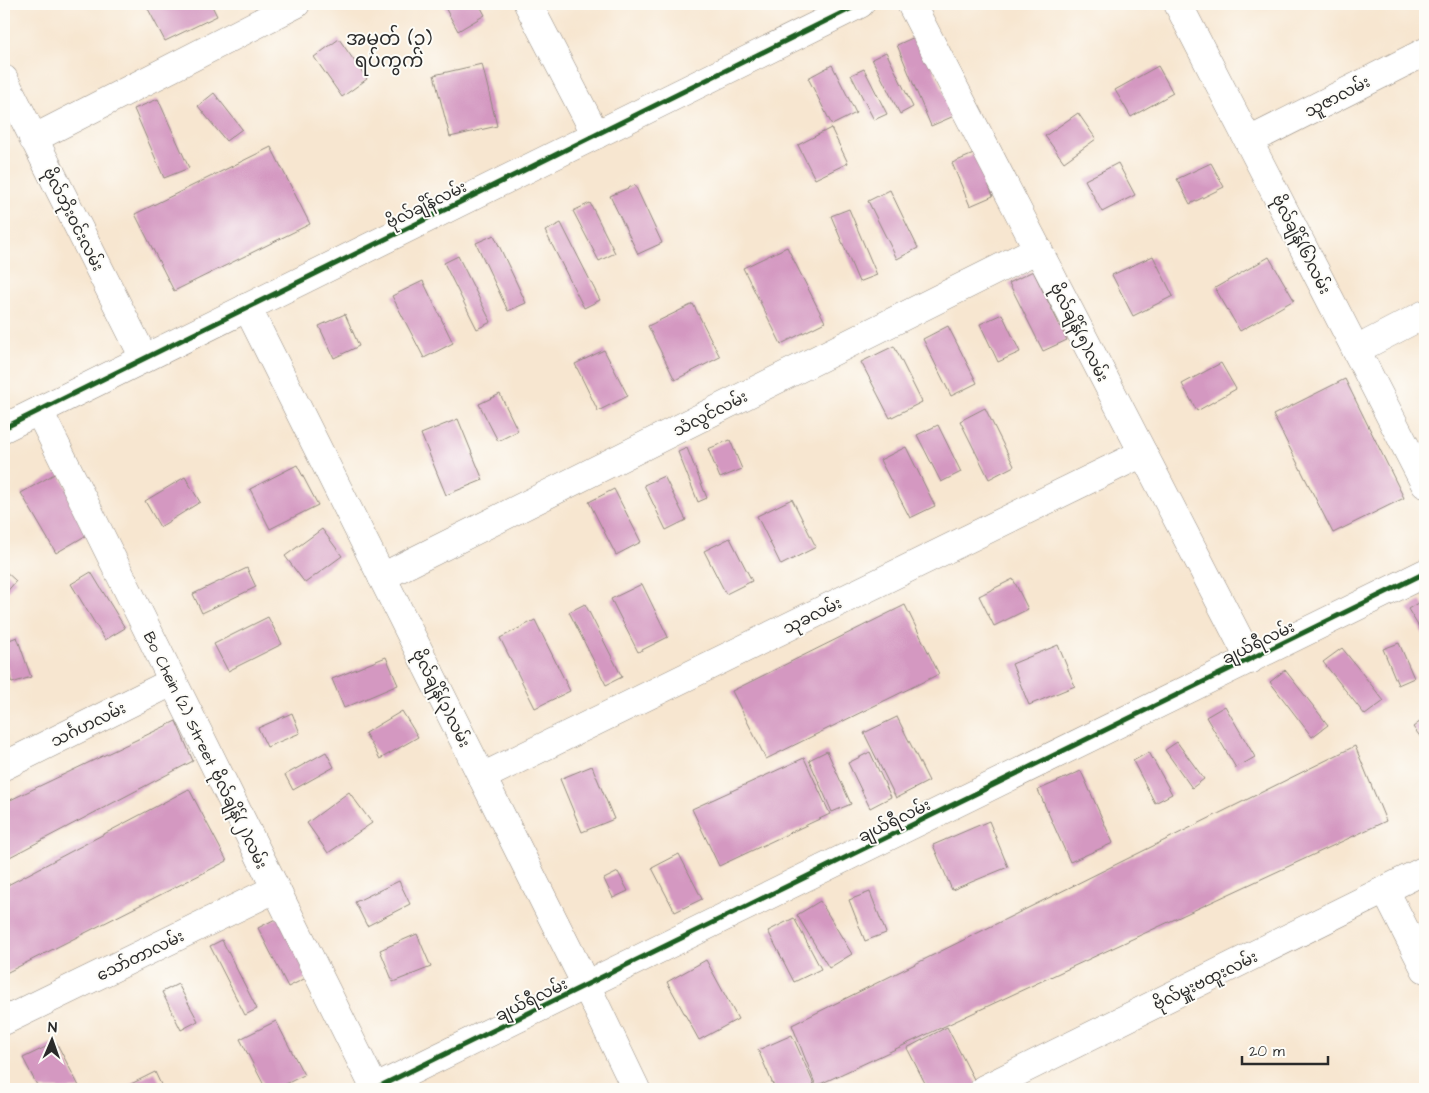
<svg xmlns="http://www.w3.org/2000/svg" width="1429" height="1093" viewBox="0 0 1429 1093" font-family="'Architects Daughter','Noto Sans Myanmar',sans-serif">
<rect width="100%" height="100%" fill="#fdfcf7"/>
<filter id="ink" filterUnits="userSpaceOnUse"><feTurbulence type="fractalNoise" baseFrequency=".02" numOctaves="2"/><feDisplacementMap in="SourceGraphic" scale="10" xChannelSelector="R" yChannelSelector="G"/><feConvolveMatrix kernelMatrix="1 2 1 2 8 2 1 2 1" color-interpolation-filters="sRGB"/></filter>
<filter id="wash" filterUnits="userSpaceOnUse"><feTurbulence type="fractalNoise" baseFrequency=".0096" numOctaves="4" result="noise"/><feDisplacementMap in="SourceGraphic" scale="20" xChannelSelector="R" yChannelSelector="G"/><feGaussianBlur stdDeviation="1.12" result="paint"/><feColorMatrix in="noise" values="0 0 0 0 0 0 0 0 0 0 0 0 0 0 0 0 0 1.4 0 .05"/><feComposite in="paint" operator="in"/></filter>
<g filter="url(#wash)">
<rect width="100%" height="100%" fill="#f7e6d0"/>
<g id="blocks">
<g fill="#d498c1">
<polygon points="148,4 211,4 217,16 165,41 146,5"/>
<polygon points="443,4 479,4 485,15 458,31"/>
<polygon points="919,35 954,116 931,126 897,45"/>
<polygon points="339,39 367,79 342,97 314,57"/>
<polygon points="886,52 913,107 900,114 872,59"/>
<polygon points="482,64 497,126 450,137 434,75"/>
<polygon points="832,65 856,113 832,125 808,78"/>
<polygon points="1158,66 1173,93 1131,117 1115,90"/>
<polygon points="864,69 887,114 874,120 851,75"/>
<polygon points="214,93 242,129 226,141 198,106"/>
<polygon points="158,99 189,168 164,178 134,109"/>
<polygon points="1078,113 1096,139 1064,162 1045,136"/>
<polygon points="831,128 848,163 815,179 798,145"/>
<polygon points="271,147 310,224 174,291 135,214"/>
<polygon points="976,153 993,196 970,206 952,163"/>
<polygon points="1118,163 1135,195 1102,212 1085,180"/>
<polygon points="1211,163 1224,187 1190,204 1177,179"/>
<polygon points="635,185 662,243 638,254 610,196"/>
<polygon points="890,190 918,248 897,259 868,201"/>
<polygon points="590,203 615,253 599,261 573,211"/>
<polygon points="849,209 877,275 859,282 831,216"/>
<polygon points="561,223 600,300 584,308 545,231"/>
<polygon points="494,235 526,303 508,311 476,243"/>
<polygon points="787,247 825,322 781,344 743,268"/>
<polygon points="458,256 491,322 477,329 444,263"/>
<polygon points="1153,256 1173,296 1133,316 1112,275"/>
<polygon points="1269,257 1294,300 1240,331 1215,288"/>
<polygon points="1033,271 1067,340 1043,351 1009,283"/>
<polygon points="423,281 453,343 424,358 392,296"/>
<polygon points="693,304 720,357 675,380 648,326"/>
<polygon points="345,314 359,346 334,358 319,326"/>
<polygon points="1002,314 1020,352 998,362 980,324"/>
<polygon points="948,326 977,383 951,396 923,339"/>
<polygon points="894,346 922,402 890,418 861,362"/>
<polygon points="604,350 628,396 598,411 575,364"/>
<polygon points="1221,363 1236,389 1197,411 1182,384"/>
<polygon points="1345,379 1404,498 1333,533 1273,415"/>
<polygon points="500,394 518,431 498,441 479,404"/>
<polygon points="985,408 1014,466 989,479 960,421"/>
<polygon points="458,419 483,480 446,495 421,434"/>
<polygon points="938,425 961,472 941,482 917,435"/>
<polygon points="730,440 742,469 720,478 708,449"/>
<polygon points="906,447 935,506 910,518 880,460"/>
<polygon points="687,448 707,498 698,502 678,452"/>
<polygon points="297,465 318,505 270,529 250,489"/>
<polygon points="58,472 92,532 56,553 21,493"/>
<polygon points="664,476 686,520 666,530 644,485"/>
<polygon points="185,477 200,502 160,527 145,501"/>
<polygon points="614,489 641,542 616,555 589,502"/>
<polygon points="792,499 816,547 781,565 757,516"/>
<polygon points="322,529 342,556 305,583 285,556"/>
<polygon points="730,538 752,581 726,594 704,551"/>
<polygon points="247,568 256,587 202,613 193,594"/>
<polygon points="4,570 16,581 5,594 4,593"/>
<polygon points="91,572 125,628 105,640 71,584"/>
<polygon points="1013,579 1028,609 994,626 979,596"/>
<polygon points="642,584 668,637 638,652 611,599"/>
<polygon points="1421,601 1425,607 1425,637 1408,609"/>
<polygon points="585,604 622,677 606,685 569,612"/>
<polygon points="905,605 939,674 766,759 732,691"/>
<polygon points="268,617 282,644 228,671 214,644"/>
<polygon points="535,620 570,691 535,708 500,638"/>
<polygon points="17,637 31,677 12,683 4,659 4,642"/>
<polygon points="1399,643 1414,678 1398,685 1383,649"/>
<polygon points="1058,645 1075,686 1029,705 1012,664"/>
<polygon points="1342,648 1384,701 1365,715 1323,662"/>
<polygon points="386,657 398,685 344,708 332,679"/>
<polygon points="1285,670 1328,725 1312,737 1270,682"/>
<polygon points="1225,706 1255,757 1236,768 1206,717"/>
<polygon points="402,711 418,737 380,759 365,733"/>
<polygon points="292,713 300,733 267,747 258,728"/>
<polygon points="897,717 929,781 896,798 864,733"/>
<polygon points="1425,718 1425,743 1413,727"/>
<polygon points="176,721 193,761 4,860 4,803"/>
<polygon points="1177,742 1204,779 1192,788 1165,750"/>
<polygon points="1355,746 1386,821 816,1086 792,1025"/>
<polygon points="827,751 851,804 832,812 809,760"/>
<polygon points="326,752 334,767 293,790 285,775"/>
<polygon points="870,752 891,797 870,808 848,763"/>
<polygon points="1149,752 1172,794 1155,803 1133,761"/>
<polygon points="804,758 830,814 719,866 692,809"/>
<polygon points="592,766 614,819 582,832 560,779"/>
<polygon points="1081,771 1113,843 1070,862 1038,790"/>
<polygon points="189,789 227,861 4,974 4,887"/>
<polygon points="349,792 372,823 328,853 307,823"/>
<polygon points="989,821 1008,867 952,890 933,845"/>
<polygon points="679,854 702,899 675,912 652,868"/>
<polygon points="618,872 628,891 613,898 604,879"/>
<polygon points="399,881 410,904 367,926 355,902"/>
<polygon points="870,892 886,933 865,941 849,900"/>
<polygon points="820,901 852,954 829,968 797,915"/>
<polygon points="283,915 314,974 288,987 258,928"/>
<polygon points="794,918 821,969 794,982 768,931"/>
<polygon points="417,934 431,967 393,982 380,950"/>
<polygon points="222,940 257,1009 245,1015 210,946"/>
<polygon points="706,960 738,1019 699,1040 667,982"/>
<polygon points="178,984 198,1021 181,1030 162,992"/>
<polygon points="276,1021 304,1075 276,1089 266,1089 240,1039"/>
<polygon points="947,1027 979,1089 928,1089 907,1048"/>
<polygon points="792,1035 816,1089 775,1089 758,1050"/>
<polygon points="56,1042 80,1088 78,1089 39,1089 23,1058"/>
<polygon points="155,1072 163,1089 121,1089"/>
</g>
</g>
</g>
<g filter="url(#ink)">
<use href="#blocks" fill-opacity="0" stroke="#91887e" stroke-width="1"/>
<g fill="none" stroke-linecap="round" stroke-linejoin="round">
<defs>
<g id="minor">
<polyline points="528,4 596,135"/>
<polyline points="911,4 1250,660"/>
<polyline points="1178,4 1425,484"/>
<polyline points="4,79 144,358"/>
<polyline points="33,139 296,4"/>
<polyline points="1249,141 1425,52"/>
<polyline points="247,307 586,985 636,1089"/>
<polyline points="1356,350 1425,314"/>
<polyline points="39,411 375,1089"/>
<polyline points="4,428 860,4"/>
<polyline points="382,577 1038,249"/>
<polyline points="4,766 172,682"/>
<polyline points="482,777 1143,453"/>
<polyline points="1385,890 1425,969"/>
<polyline points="4,1021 275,889"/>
<polyline points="374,1089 1425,573"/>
</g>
<polyline id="major" points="984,1089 1425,870"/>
</defs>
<use href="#minor" stroke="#91887e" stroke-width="29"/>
<use href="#major" stroke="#91887e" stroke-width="29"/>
<use href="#minor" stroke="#fff" stroke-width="28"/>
<use href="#major" stroke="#fff" stroke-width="28"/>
<defs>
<g id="cycleway">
<polyline points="4,428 860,4"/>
<polyline points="374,1089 1425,573"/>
</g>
</defs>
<use href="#cycleway" stroke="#fdfcf7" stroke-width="8"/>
<use href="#cycleway" stroke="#1b5e20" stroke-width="5"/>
</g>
</g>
<g text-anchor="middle" stroke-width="4" stroke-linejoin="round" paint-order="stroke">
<g font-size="16" fill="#2b2b2b" stroke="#fdfcf7">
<text transform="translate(1337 96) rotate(-27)" y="6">သူဇာလမ်း</text>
<text transform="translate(426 204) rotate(-26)" y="6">ဗိုလ်ချိန်လမ်း</text>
<text transform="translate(74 219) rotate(63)" y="6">ဗိုလ်ဘိုးဝင်းလမ်း</text>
<text transform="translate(1302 244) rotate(63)" y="6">ဗိုလ်ချိန်(၆)လမ်း</text>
<text transform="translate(1080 332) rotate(63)" y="6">ဗိုလ်ချိန်(၅)လမ်း</text>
<text transform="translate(710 413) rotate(-27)" y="6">သံလွင်လမ်း</text>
<text transform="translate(812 615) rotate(-26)" y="6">သုခလမ်း</text>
<text transform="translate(1258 642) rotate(-26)" y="6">ချယ်ရီလမ်း</text>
<text transform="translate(442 698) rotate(63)" y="6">ဗိုလ်ချိန်(၃)လမ်း</text>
<text transform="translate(88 724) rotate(-26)" y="6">သင်္ဂဟလမ်း</text>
<text transform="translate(206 750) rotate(64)" y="6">Bo Chein (2) Street ဗိုလ်ချိန်(၂)လမ်း</text>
<text transform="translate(894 820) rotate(-26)" y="6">ချယ်ရီလမ်း</text>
<text transform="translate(140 955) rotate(-26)" y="6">သော်တာလမ်း</text>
<text transform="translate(1205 980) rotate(-26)" y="6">ဗိုလ်မှူးဗထူးလမ်း</text>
<text transform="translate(531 999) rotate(-26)" y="6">ချယ်ရီလမ်း</text>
</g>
<g font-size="19" fill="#2b2b2b" stroke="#fdfcf7">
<text x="389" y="45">အမှတ် (၃)<tspan x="389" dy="22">ရပ်ကွက်</tspan></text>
</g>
</g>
<rect width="1429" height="1093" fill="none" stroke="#fdfcf7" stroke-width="20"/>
<g transform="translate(52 1040) rotate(2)" stroke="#fdfcf7" stroke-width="4" paint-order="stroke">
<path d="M0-4L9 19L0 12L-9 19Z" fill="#2b2b2b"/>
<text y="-8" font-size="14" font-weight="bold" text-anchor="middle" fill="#2b2b2b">N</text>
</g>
<path d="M1242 1056v8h86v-8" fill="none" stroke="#2b2b2b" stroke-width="2.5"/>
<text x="1249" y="1056" font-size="15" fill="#2b2b2b" stroke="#fdfcf7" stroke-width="4" paint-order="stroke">20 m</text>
</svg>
